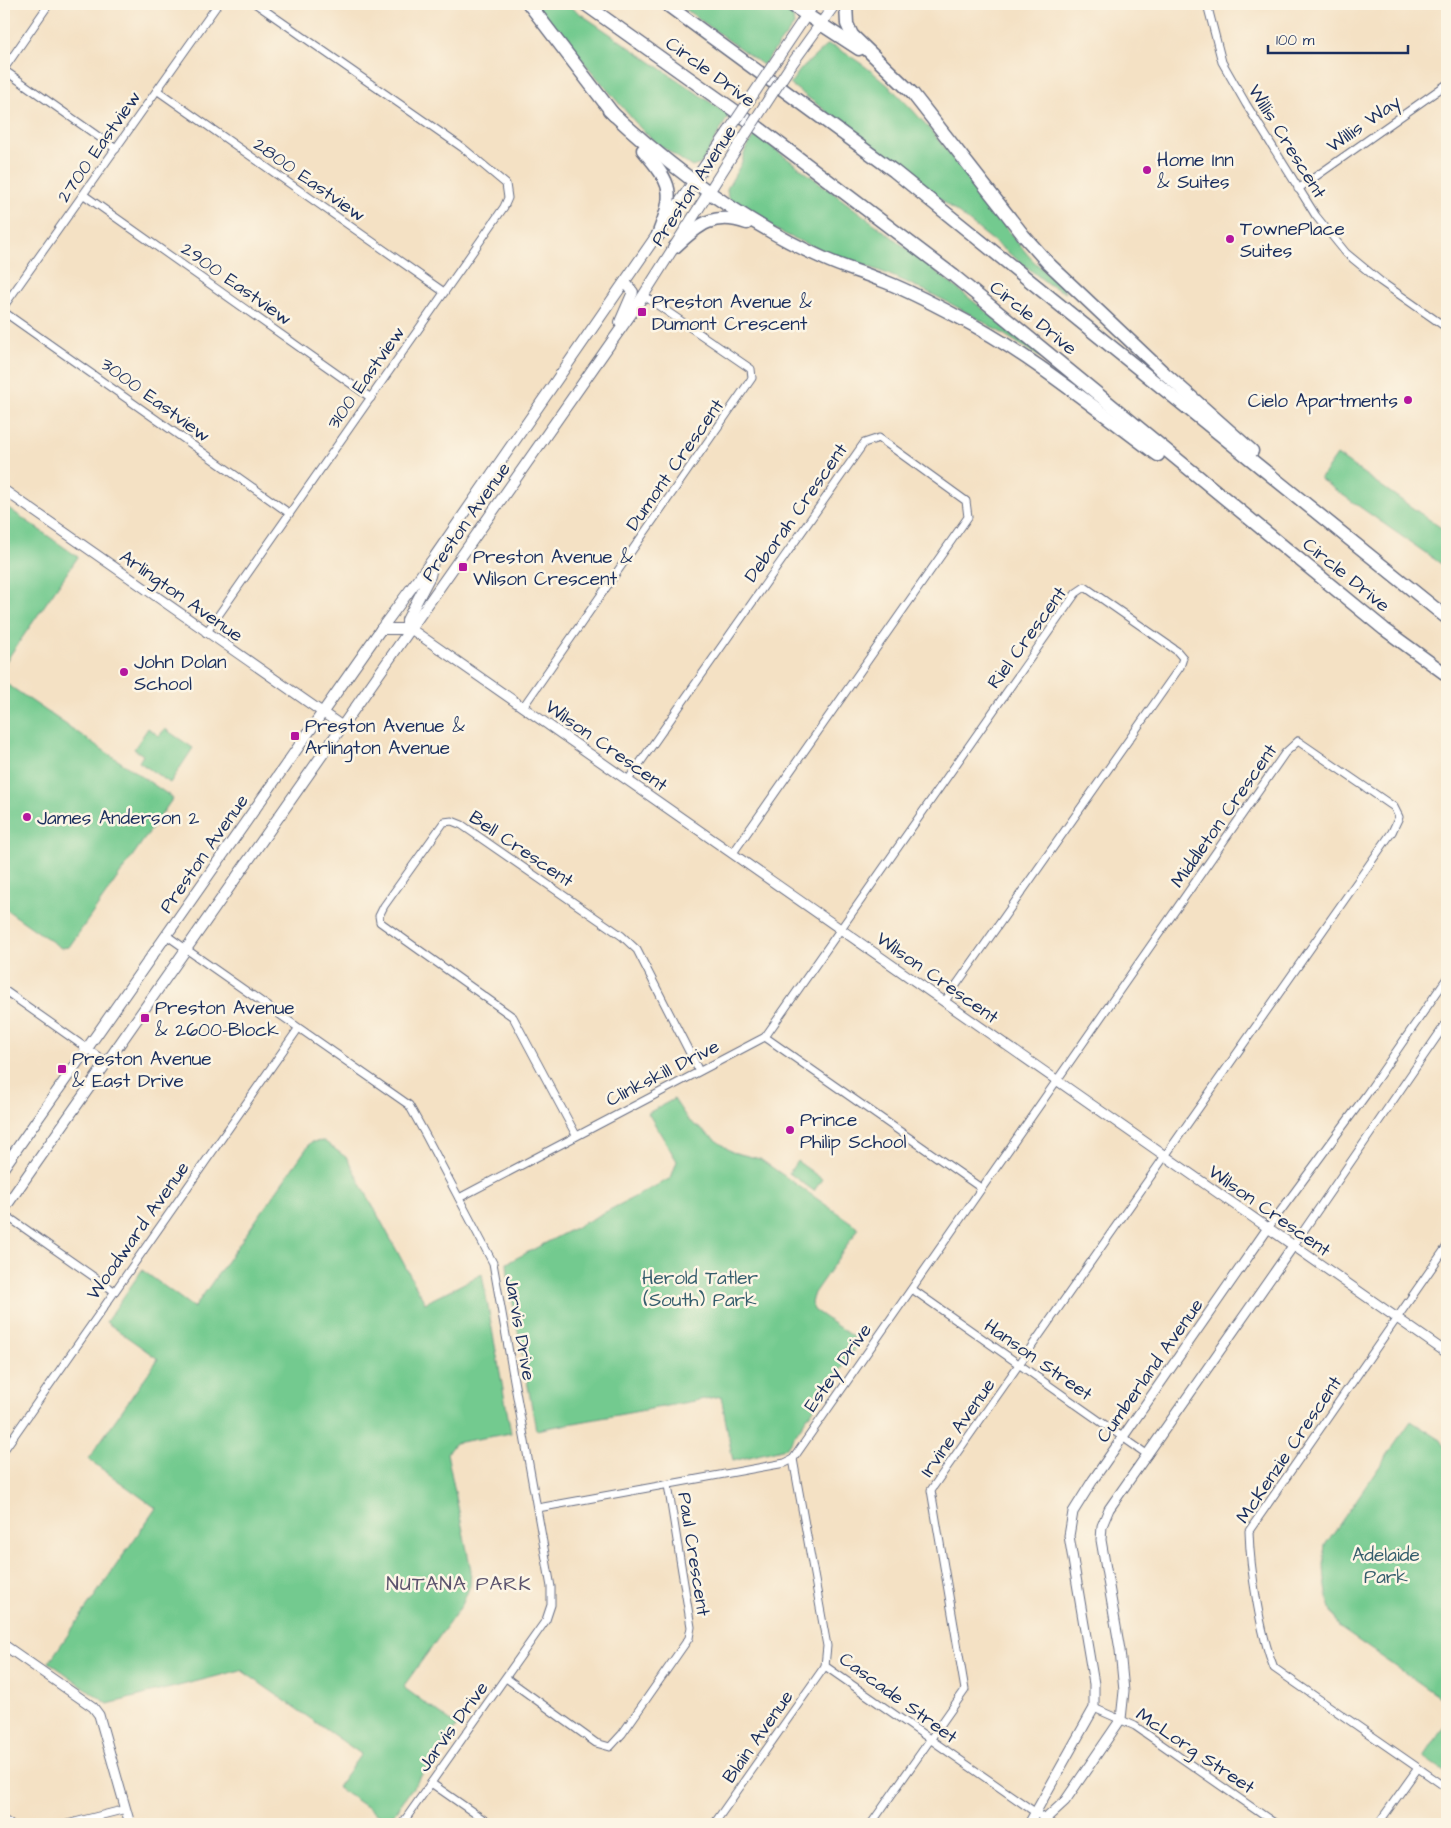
<svg xmlns="http://www.w3.org/2000/svg" width="1451" height="1828" viewBox="0 0 1451 1828" font-family="'Architects Daughter',sans-serif">
<rect width="100%" height="100%" fill="#fcf5e5"/>
<filter id="ink" filterUnits="userSpaceOnUse"><feTurbulence type="fractalNoise" baseFrequency=".02" numOctaves="2"/><feDisplacementMap in="SourceGraphic" scale="10" xChannelSelector="R" yChannelSelector="G"/><feConvolveMatrix kernelMatrix="1 2 1 2 8 2 1 2 1" color-interpolation-filters="sRGB"/></filter>
<filter id="wash" filterUnits="userSpaceOnUse"><feTurbulence type="fractalNoise" baseFrequency=".0096" numOctaves="4" result="noise"/><feDisplacementMap in="SourceGraphic" scale="20" xChannelSelector="R" yChannelSelector="G"/><feGaussianBlur stdDeviation="1.12" result="paint"/><feColorMatrix in="noise" values="0 0 0 0 0 0 0 0 0 0 0 0 0 0 0 0 0 1.4 0 .05"/><feComposite in="paint" operator="in"/></filter>
<g filter="url(#wash)">
<rect width="100%" height="100%" fill="#f4e1c4"/>
<g fill="#73ca8f" stroke="#477c76">
<polygon points="534,4 566,4 729,115 701,164 692,167 655,142 641,129"/>
<polygon points="678,4 778,4 792,13 794,25 763,65"/>
<path d="M 827,45 C 835,46 843,52 850,56 C 920,100 975,192 1028,255 C 1039,268 1057,278 1066,293 L 1048,284 L 891,160 L 790,84 L 800,70 Z"/>
<path d="M 756,135 L 892,237 L 1044,357 L 1038,356 C 989,324 940,295 885,273 C 844,257 800,245 762,222 C 750,215 739,206 728,198 L 727,189 L 741,164 L 746,148 Z"/>
<polygon points="1337,455 1447,532 1447,568 1320,479"/>
<polygon points="4,505 78,557 4,664"/>
<polygon points="4,682 173,798 69,947 61,948 4,908"/>
<polygon points="148,728 159,736 165,729 193,748 170,783 139,762 143,755 134,749"/>
<polygon points="674,1099 688,1120 732,1152 760,1159 859,1228 814,1293 811,1302 814,1310 860,1342 786,1448 733,1461 721,1396 536,1430 508,1276 507,1263 671,1178 677,1161 648,1113"/>
<polygon points="324,1141 347,1158 425,1303 482,1274 511,1433 455,1443 447,1453 471,1570 470,1586 462,1605 403,1687 457,1726 388,1822 337,1787 361,1754 241,1670 108,1704 49,1662 156,1508 88,1459 158,1359 106,1322 142,1270 194,1308 311,1142"/>
<polygon points="797,1161 822,1179 814,1191 789,1173"/>
<path d="M 1411,1421 L 1441,1440 L 1447,1450 L 1447,1702 L 1340,1628 C 1326,1607 1322,1570 1325,1545 Z"/>
<polygon points="1447,1722 1447,1773 1424,1757"/>
</g>
</g>
<g filter="url(#ink)">
<g fill="none" stroke-linecap="round" stroke-linejoin="round">
<defs>
<g id="minor">
<polyline points="1207,4 1222,62 1246,104 1316,216 1346,253 1380,281 1447,328"/>
<polyline points="4,69 49,4"/>
<polyline points="4,70 116,149"/>
<polyline points="158,91 444,292"/>
<polyline points="1298,189 1447,84"/>
<polyline points="84,195 371,398"/>
<polyline points="4,306 218,4"/>
<polyline points="4,312 289,513"/>
<polyline points="206,633 504,207 508,198 506,184 463,148 256,4"/>
<polyline points="523,707 752,378 751,369 643,295"/>
<polyline points="628,780 864,443 879,438 966,501 968,517 733,853"/>
<polyline points="166,935 409,1105 425,1134 493,1263 551,1587 551,1605 546,1620 402,1824"/>
<polyline points="4,990 106,1062"/>
<polyline points="765,1037 981,1188"/>
<polyline points="576,1135 513,1017 380,922 379,916 384,906 444,822 452,821 462,825 622,936 637,950 699,1071"/>
<polyline points="459,1198 765,1037 1076,593 1085,587 1177,651 1183,658 1180,667 945,1001"/>
<polyline points="4,1214 114,1291"/>
<polyline points="1268,1228 1366,1095 1447,978"/>
<polyline points="1293,1246 1447,1022"/>
<path d="M 1447,1246 L 1249,1531 C 1250,1569 1260,1633 1274,1668 L 1447,1788"/>
<polyline points="912,1289 1148,1455"/>
<polyline points="4,1450 298,1029"/>
<polyline points="538,1508 785,1463 793,1459 1285,753 1298,741 1394,807 1399,817 1392,832 931,1490 965,1690 871,1824"/>
<polyline points="825,1666 1052,1824"/>
<polyline points="506,1678 596,1743 610,1747 622,1734 689,1638 691,1627 668,1485"/>
<polyline points="1094,1708 1135,1726 1276,1824"/>
<polyline points="431,1783 490,1824"/>
<polyline points="4,1820 10,1824"/>
<polyline points="67,1824 126,1809"/>
<polyline points="714,1824 825,1666 827,1646 793,1459"/>
<polyline points="1378,1824 1418,1768"/>
</g>
<g id="tertiary">
<polyline points="4,490 342,726"/>
<polyline points="411,629 1447,1353"/>
<polyline points="4,1645 93,1707 99,1715 130,1824"/>
<polyline points="1029,1824 1094,1708 1094,1684 1069,1536 1073,1512 1093,1480 1268,1228"/>
<polyline points="1040,1824 1065,1801 1121,1719 1124,1691 1120,1650 1101,1540 1102,1526 1109,1509 1293,1246"/>
</g>
<g id="secondary">
<polyline points="779,56 814,4"/>
<polyline points="791,65 835,4"/>
<polyline points="620,322 633,292 625,282"/>
<polyline points="381,629 411,629"/>
<polyline points="411,629 407,624 407,620 430,576 433,562"/>
<polyline points="4,1167 381,629 433,559 728,132"/>
<polyline points="4,1209 636,307 742,140"/>
</g>
<g id="motorway">
<polyline points="529,4 614,115"/>
<polyline points="585,4 759,128 954,276 1384,629 1447,675"/>
<polyline points="666,4 894,171 1447,618"/>
<polyline points="790,4 859,49"/>
<polyline points="846,4 847,24 852,35 913,94 1024,236 1048,263 1162,371 1252,451"/>
<path d="M 609,110 C 673,170 744,223 825,259 C 842,267 861,272 878,279 C 906,289 934,304 960,318 C 1031,355 1093,407 1158,455"/>
<path d="M 643,150 C 673,186 675,191 658,235"/>
<path d="M 675,247 C 698,225 714,211 747,223"/>
</g>
</defs>
<use href="#minor" stroke="#676d82" stroke-width="9"/>
<use href="#tertiary" stroke="#676d82" stroke-width="11"/>
<use href="#secondary" stroke="#676d82" stroke-width="12"/>
<use href="#motorway" stroke="#676d82" stroke-width="15"/>
<use href="#minor" stroke="#fff" stroke-width="7"/>
<use href="#tertiary" stroke="#fff" stroke-width="9"/>
<use href="#secondary" stroke="#fff" stroke-width="10"/>
<use href="#motorway" stroke="#fff" stroke-width="12"/>
<defs>
<g id="secondary-bridge">
<polyline points="728,132 779,56"/>
<polyline points="742,140 791,65"/>
</g>
</defs>
<use href="#secondary-bridge" stroke="#676d82" stroke-width="12" stroke-linecap="butt"/>
<use href="#secondary-bridge" stroke="#fff" stroke-width="10"/>
</g>
</g>
<g fill="#b5179e" stroke="#fcf5e5" stroke-width="2">
<circle cx="1147" cy="170" r="5"/>
<circle cx="1230" cy="239" r="5"/>
<rect x="637" y="307" width="10" height="10" rx="2.5"/>
<circle cx="1408" cy="400" r="5"/>
<rect x="458" y="562" width="10" height="10" rx="2.5"/>
<circle cx="124" cy="672" r="5"/>
<rect x="290" y="731" width="10" height="10" rx="2.5"/>
<circle cx="27" cy="817" r="5"/>
<rect x="140" y="1013" width="10" height="10" rx="2.5"/>
<rect x="57" y="1064" width="10" height="10" rx="2.5"/>
<circle cx="790" cy="1130" r="5"/>
</g>
<g text-anchor="middle" stroke-width="5" stroke-linejoin="round" paint-order="stroke">
<g font-size="19" fill="#1b2f5e" stroke="#fcf5e5">
<text transform="translate(711 71) rotate(36)" y="7">Circle Drive</text>
<text transform="translate(1363 123) rotate(-35)" y="7">Willis Way</text>
<text transform="translate(1288 141) rotate(58)" y="7">Willis Crescent</text>
<text transform="translate(98 146) rotate(-55)" y="7">2700 Eastview</text>
<text transform="translate(310 179) rotate(35)" y="7">2800 Eastview</text>
<text transform="translate(693 185) rotate(-57)" y="7">Preston Avenue</text>
<text transform="translate(237 283) rotate(35)" y="7">2900 Eastview</text>
<text transform="translate(1034 317) rotate(39)" y="7">Circle Drive</text>
<text transform="translate(365 377) rotate(-55)" y="7">3100 Eastview</text>
<text transform="translate(156 399) rotate(36)" y="7">3000 Eastview</text>
<text transform="translate(674 464) rotate(-55)" y="7">Dumont Crescent</text>
<text transform="translate(795 512) rotate(-55)" y="7">Deborah Crescent</text>
<text transform="translate(465 521) rotate(-55)" y="7">Preston Avenue</text>
<text transform="translate(1347 574) rotate(39)" y="7">Circle Drive</text>
<text transform="translate(182 595) rotate(35)" y="7">Arlington Avenue</text>
<text transform="translate(1026 637) rotate(-54)" y="7">Riel Crescent</text>
<text transform="translate(607 745) rotate(35)" y="7">Wilson Crescent</text>
<text transform="translate(1223 815) rotate(-55)" y="7">Middleton Crescent</text>
<text transform="translate(522 848) rotate(34)" y="7">Bell Crescent</text>
<text transform="translate(203 853) rotate(-55)" y="7">Preston Avenue</text>
<text transform="translate(938 977) rotate(35)" y="7">Wilson Crescent</text>
<text transform="translate(662 1072) rotate(-27)" y="7">Clinkskill Drive</text>
<text transform="translate(1270 1210) rotate(35)" y="7">Wilson Crescent</text>
<text transform="translate(137 1230) rotate(-55)" y="7">Woodward Avenue</text>
<text transform="translate(521 1328) rotate(80)" y="7">Jarvis Drive</text>
<text transform="translate(1039 1359) rotate(35)" y="7">Hanson Street</text>
<text transform="translate(837 1367) rotate(-55)" y="7">Estey Drive</text>
<text transform="translate(1149 1370) rotate(-55)" y="7">Cumberland Avenue</text>
<text transform="translate(957 1427) rotate(-55)" y="7">Irvine Avenue</text>
<text transform="translate(1288 1449) rotate(-56)" y="7">McKenzie Crescent</text>
<text transform="translate(695 1554) rotate(81)" y="7">Paul Crescent</text>
<text transform="translate(899 1697) rotate(36)" y="7">Cascade Street</text>
<text transform="translate(452 1726) rotate(-54)" y="7">Jarvis Drive</text>
<text transform="translate(757 1736) rotate(-55)" y="7">Blain Avenue</text>
<text transform="translate(1196 1750) rotate(34)" y="7">McLorg Street</text>
</g>
<g font-size="19" fill="#1b2f5e" stroke="#fcf5e5" text-anchor="start">
<text x="1157" y="166">Home Inn<tspan x="1157" dy="22">&amp; Suites</tspan></text>
<text x="1240" y="235">TownePlace<tspan x="1240" dy="22">Suites</tspan></text>
<text x="652" y="308">Preston Avenue &amp;<tspan x="652" dy="22">Dumont Crescent</tspan></text>
<text x="1398" y="407" text-anchor="end">Cielo Apartments</text>
<text x="473" y="563">Preston Avenue &amp;<tspan x="473" dy="22">Wilson Crescent</tspan></text>
<text x="134" y="668">John Dolan<tspan x="134" dy="22">School</tspan></text>
<text x="305" y="732">Preston Avenue &amp;<tspan x="305" dy="22">Arlington Avenue</tspan></text>
<text x="37" y="824">James Anderson 2</text>
<text x="155" y="1014">Preston Avenue<tspan x="155" dy="22">&amp; 2600-Block</tspan></text>
<text x="72" y="1065">Preston Avenue<tspan x="72" dy="22">&amp; East Drive</tspan></text>
<text x="800" y="1126">Prince<tspan x="800" dy="22">Philip School</tspan></text>
</g>
<g font-size="19" fill="#355e6d" stroke="#fcf5e5">
<text x="700" y="1284">Herold Tatler<tspan x="700" dy="22">(South) Park</tspan></text>
<text x="1386" y="1561">Adelaide<tspan x="1386" dy="22">Park</tspan></text>
</g>
<g font-size="20" letter-spacing="1" fill="#5c546e" stroke="#fcf5e5">
<text x="459" y="1590">NUTANA PARK</text>
</g>
</g>
<rect width="1451" height="1828" fill="none" stroke="#fcf5e5" stroke-width="20"/>
<path d="M1268 45v8h140v-8" fill="none" stroke="#1b2f5e" stroke-width="2.5"/>
<text x="1276" y="45" font-size="15" fill="#1b2f5e" stroke="#fcf5e5" stroke-width="4" paint-order="stroke">100 m</text>
</svg>
